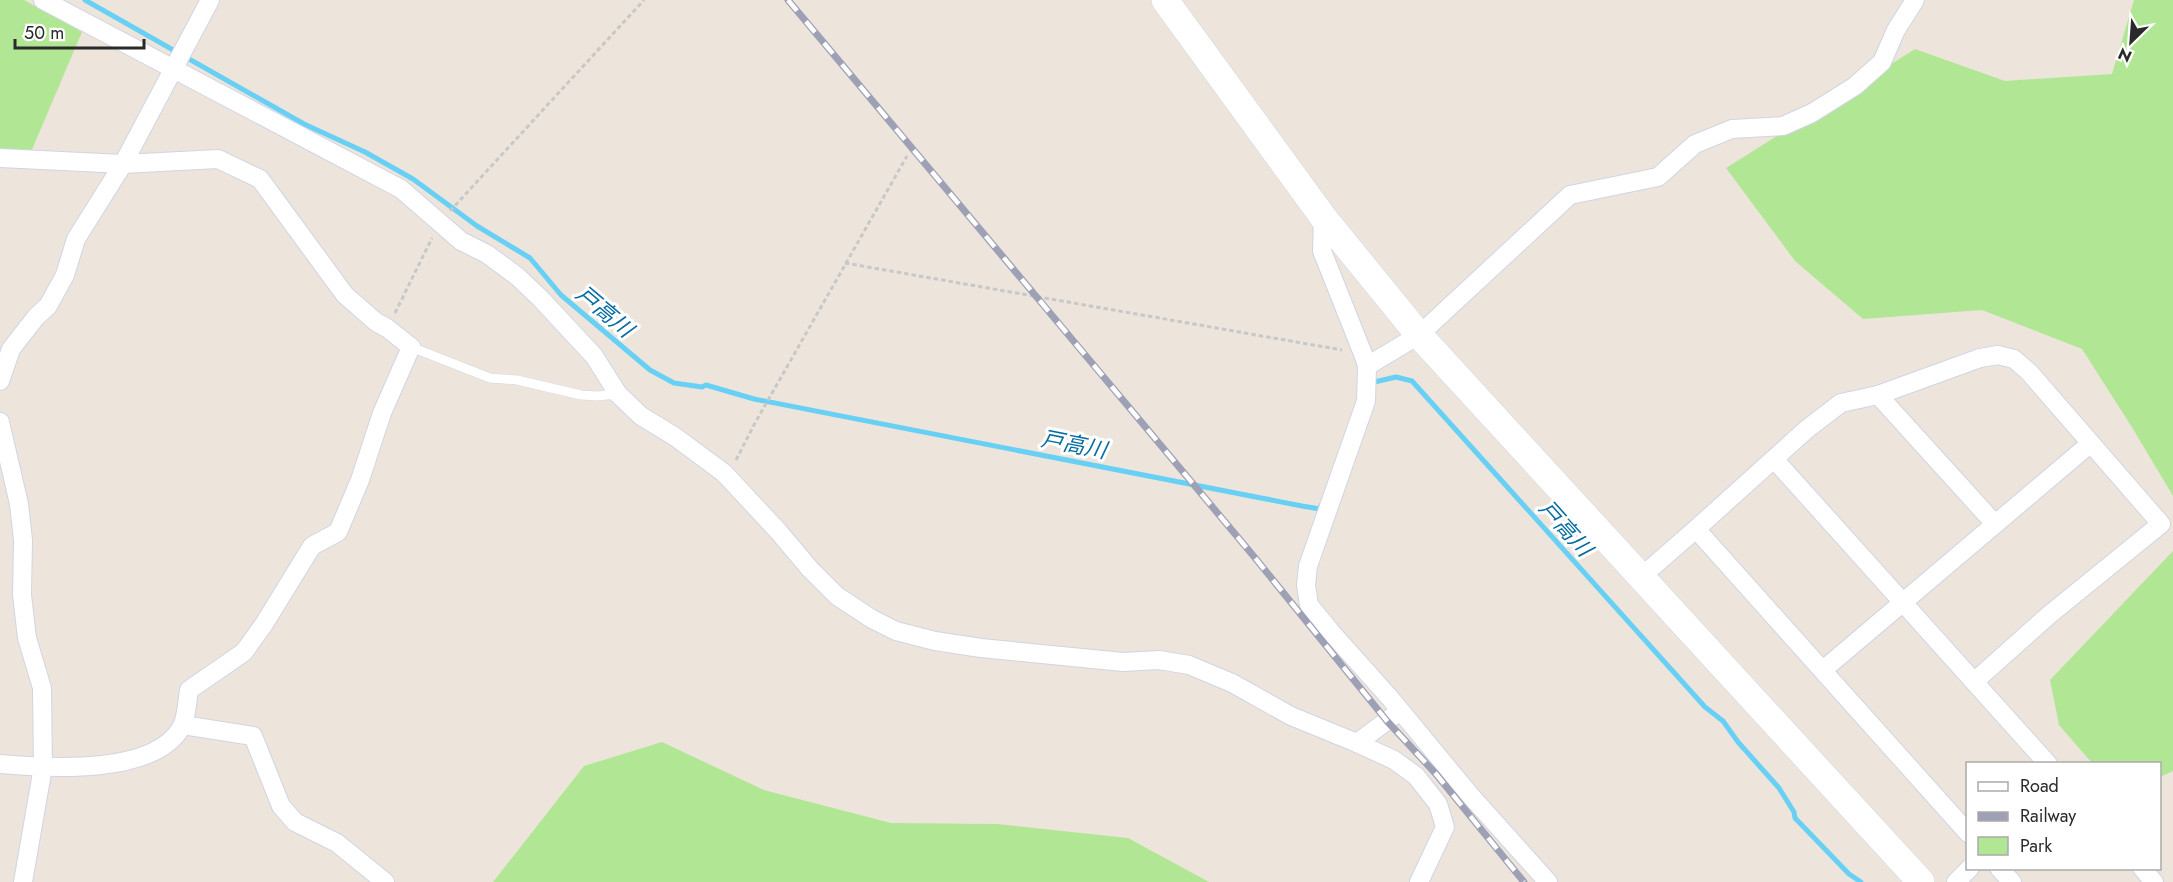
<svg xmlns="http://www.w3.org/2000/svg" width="2173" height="882" viewBox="0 0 2173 882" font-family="Jost,'Noto Sans JP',sans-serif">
<rect width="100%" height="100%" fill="#ede5db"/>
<g fill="#b1e794">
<polygon points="0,0 24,0 82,32 28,159 0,158"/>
<polygon points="2134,0 2173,0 2173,496 2133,429 2082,349 1982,310 1863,319 1795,261 1726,168 1915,49 2005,81 2112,74"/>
<polygon points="2173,551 2173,771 2160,777 2160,764 2092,763 2059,725 2050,680"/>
<polygon points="662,742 764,790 891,823 998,824 1128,838 1209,882 493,882 584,766"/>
</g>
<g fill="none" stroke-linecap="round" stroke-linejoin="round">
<g stroke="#68d0f5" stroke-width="5">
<polyline points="85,0 304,124 365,152 413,179 477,226 530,258 561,295 650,370 674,383 702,387 706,385 754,399 1302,506 1320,509 1321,505"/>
<polyline points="1370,383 1396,377 1412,381 1705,707 1723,721 1738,742 1779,788 1794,812 1795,818 1849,874 1861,882"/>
</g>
<defs>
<polyline id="lane" points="411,347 490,378 517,380 581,395 597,396 618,394"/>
<g id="street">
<polyline points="43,0 401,189 461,241 487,254 518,277 541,299 594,356 618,394 641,416 674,436 724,473 778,531 810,569 837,596 872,619 896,631 935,641 981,648 1123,662 1159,660 1189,665 1232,683 1291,716 1357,743 1400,711"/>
<path d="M 0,158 L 123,164 L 218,159 L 260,179 L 345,295 L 376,322 L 387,328 L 411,347 L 382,413 L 360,480 L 338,532 L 312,546 L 264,624 L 244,652 L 189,690 C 187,701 187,716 182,726 C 156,776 47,768 0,764"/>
<polyline points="1323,217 1322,251 1363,354 1367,366 1366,401 1308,566 1306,585 1309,605 1331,632 1390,698 1470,795 1548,882"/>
<polyline points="1367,366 1419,335 1570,195 1658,177 1695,144 1732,129 1783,126 1812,113 1855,86 1882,62 1896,30 1915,0"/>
<polyline points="0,381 11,349 36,317 48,306 65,275 76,239 123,164 210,0"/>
<polyline points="1878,395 1995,524"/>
<polyline points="0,422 19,504 23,540 22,595 27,638 42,688 43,767 23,882"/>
<polyline points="1774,459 2048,764"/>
<polyline points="1696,529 1807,429 1841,403 1878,395 1980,358 1998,355 2014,359 2029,372 2161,524 2049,615 1975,681"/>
<polyline points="1642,576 1696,529 1968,833"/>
<polyline points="1823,670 2091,443"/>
<polyline points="183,725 253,736 281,806 295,822 337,843 385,882"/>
<polyline points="1357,743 1394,760 1416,776 1438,804 1445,827 1419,882"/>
<polyline points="1999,868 2012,882"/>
<polyline points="2142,868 2154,882"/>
<polyline points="1956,882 1970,868"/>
</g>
<polyline id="secondary" points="1165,0 1323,217 1419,335 1921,882"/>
</defs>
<use href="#lane" stroke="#d0d4e4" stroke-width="10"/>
<use href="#street" stroke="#d0d4e4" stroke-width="20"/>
<use href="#secondary" stroke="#d0d4e4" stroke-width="28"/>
<g stroke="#c8c8c8" stroke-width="3" stroke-dasharray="4.5 3" stroke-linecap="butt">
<polyline points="450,211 644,0"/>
<polyline points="845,263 1342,350"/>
<polyline points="395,313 432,238"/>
<polyline points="736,460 755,423 907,156"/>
</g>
<use href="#lane" stroke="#fff" stroke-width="9"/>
<use href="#street" stroke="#fff" stroke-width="18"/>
<use href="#secondary" stroke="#fff" stroke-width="27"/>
<defs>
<polyline id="rail" points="788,0 1256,559 1387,721 1436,774 1524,882"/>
</defs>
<use href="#rail" stroke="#9ea1b6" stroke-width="7"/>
<use href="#rail" stroke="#fff" stroke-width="4.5" stroke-dasharray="14" stroke-linecap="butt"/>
</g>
<g text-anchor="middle" stroke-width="6" stroke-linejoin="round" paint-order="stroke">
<g font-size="22" font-style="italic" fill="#066da3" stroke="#fff">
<text transform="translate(605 311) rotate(40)" y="8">戸高川</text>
<text transform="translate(1074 444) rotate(11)" y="8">戸高川</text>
<text transform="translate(1566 528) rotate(48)" y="8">戸高川</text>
</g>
</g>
<rect x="1966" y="762" width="195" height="108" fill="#ffffff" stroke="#aaaaaa" stroke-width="1.5"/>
<rect x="1978" y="782" width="30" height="9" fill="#ffffff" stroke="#aaaaaa" stroke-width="1.5"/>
<text x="2020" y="792" font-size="18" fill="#2a2a2a">Road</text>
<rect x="1978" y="812" width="30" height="9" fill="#9ea1b6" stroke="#aaaaaa" stroke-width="1.5"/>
<text x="2020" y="822" font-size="18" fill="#2a2a2a">Railway</text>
<rect x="1978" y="837" width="30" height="18" fill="#b1e794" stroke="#aaaaaa" stroke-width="1.5"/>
<text x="2020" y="852" font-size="18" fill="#2a2a2a">Park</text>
<g transform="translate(2131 42) rotate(205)" stroke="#ffffff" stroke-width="4.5" paint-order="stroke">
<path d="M0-4.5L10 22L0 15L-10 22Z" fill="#2a2a2a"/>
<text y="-9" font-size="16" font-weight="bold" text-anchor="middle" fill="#2a2a2a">N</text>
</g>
<path d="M15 39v9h129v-9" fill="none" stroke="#2a2a2a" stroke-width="3"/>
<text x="24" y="39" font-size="18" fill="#2a2a2a" stroke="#ffffff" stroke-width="4.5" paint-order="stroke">50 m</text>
</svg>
